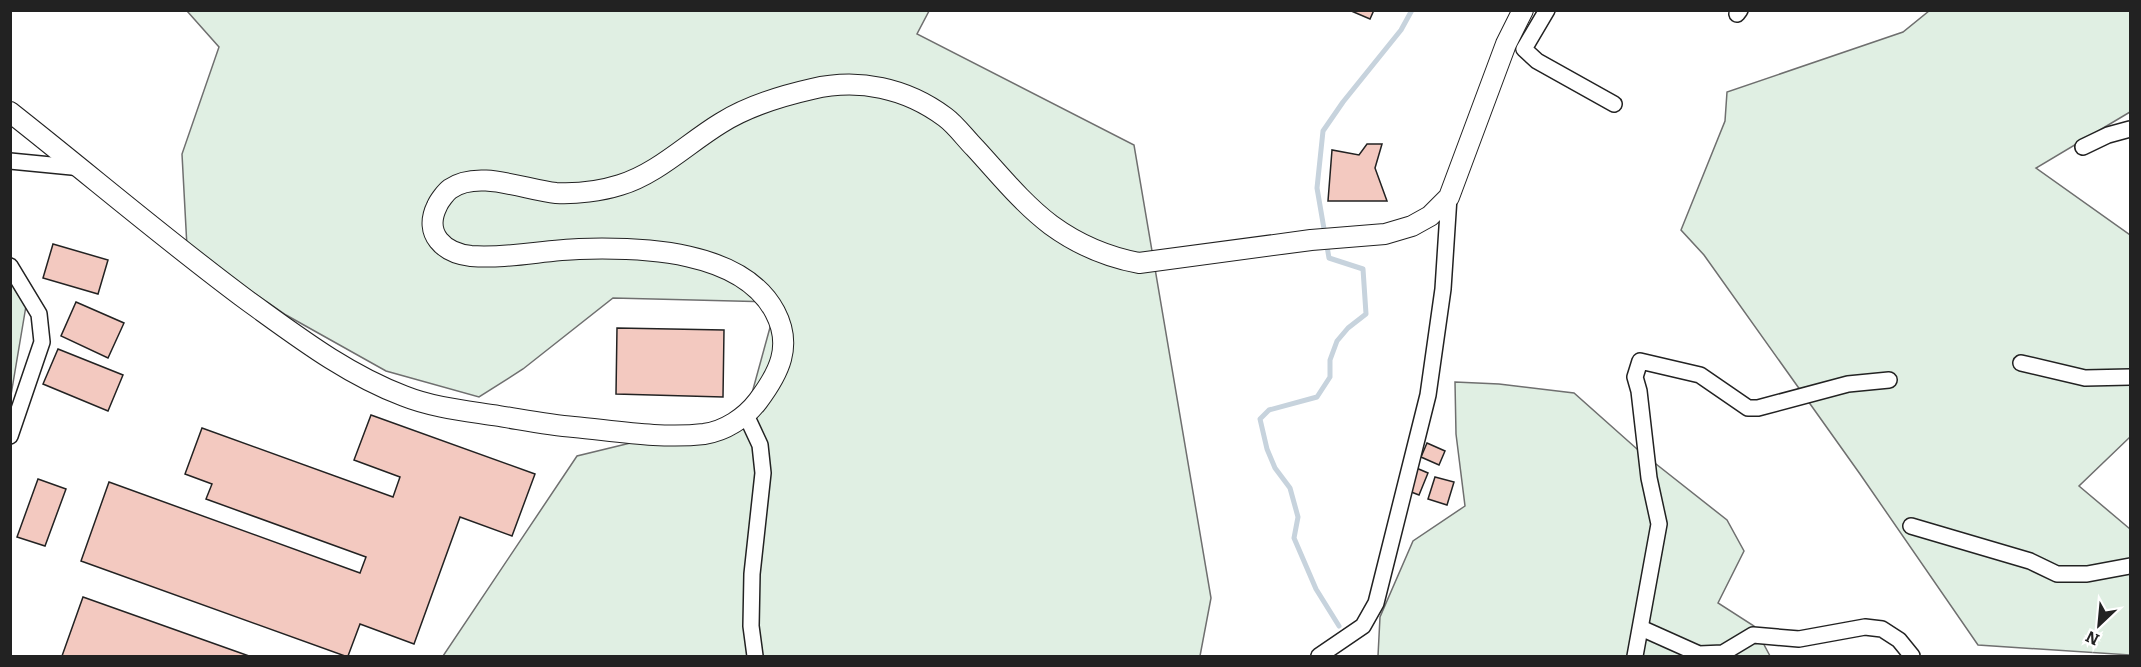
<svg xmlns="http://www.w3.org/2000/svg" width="2141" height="667" viewBox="0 0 2141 667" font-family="Bitter,serif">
<rect width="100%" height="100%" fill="#fff"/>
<g fill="#e0efe3" stroke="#6f6f6f" stroke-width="1.5">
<polygon points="187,11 929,11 917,34 1134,145 1211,598 1200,656 443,656 577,456 746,415 777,302 613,298 523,369 479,397 386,371 286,315 187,247 182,154 219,47"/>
<polygon points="1929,11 2130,11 2130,112 2036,168 2130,235 2130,437 2079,486 2130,529 2130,655 1978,645 1860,474 1704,255 1681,230 1725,121 1727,92 1903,32"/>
<polygon points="11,276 27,300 11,395"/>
<polygon points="1455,382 1499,384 1574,393 1637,449 1727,520 1744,551 1718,603 1754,626 1770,656 1378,656 1380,617 1413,541 1465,506 1456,434"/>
</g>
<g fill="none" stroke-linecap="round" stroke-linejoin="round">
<polyline stroke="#c7d3dd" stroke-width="5" points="1339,626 1316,589 1294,538 1298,517 1290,488 1275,468 1267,449 1260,419 1269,410 1317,397 1330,377 1330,360 1337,341 1348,328 1366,314 1363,269 1329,258 1317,188 1323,131 1343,102 1401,30 1412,10"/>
</g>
<g fill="#f3c9c0" stroke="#222" stroke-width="1.5">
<polygon points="1349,10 1374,10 1370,19"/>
<polygon points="1367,144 1382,144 1375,168 1387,201 1328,201 1332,150 1359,155"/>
<polygon points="53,244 108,260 98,294 43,278"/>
<polygon points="76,302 124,323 108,358 61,336"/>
<polygon points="617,328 724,330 723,397 616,394"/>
<polygon points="58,349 123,375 108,411 43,384"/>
<polygon points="371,415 535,474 512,536 460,517 414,644 360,624 348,656 345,656 81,561 109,482 360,573 366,557 206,499 212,484 185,474 202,428 393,497 400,477 354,460"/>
<polygon points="1427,443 1445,451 1439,465 1421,457"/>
<polygon points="1414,467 1428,473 1419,495 1406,490"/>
<polygon points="1435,477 1454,482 1447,505 1428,499"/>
<polygon points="38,479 66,489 45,546 17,537"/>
<polygon points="83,597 249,656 62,656"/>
</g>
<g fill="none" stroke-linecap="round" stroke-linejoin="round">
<defs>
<g id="minor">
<polyline points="1547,10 1524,49 1537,61 1614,104"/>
<polyline points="1737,14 1740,10"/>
<polyline points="2083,147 2108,135 2130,129"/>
<polyline points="10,161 82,168"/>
<polyline points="10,266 39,314 42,342 10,436"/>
<polyline points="2021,363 2085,378 2130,377"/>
<polyline points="746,415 760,445 763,473 752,574 751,626 755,656"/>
<polyline points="1911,526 2030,561 2057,574 2087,574 2130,566"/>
<polyline points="1641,628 1699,654 1723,653 1753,635 1799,639 1865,627 1882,629 1899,640 1912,656"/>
<polyline points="1319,656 1363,626 1376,603 1428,395 1443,289 1449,197"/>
<polyline points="1635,656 1659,524 1649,478 1639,391 1635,377 1640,361 1700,375 1748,408 1758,408 1848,384 1889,380"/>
</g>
<path id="tertiary" d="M 10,112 C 90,175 167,241 248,301 C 298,337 346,374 404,396 C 434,408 468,411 499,416 C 524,420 549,425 574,427 C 616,431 662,439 704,434 C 725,431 745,418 758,401 C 779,373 793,346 775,312 C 742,250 642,247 579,249 C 544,250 507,259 471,256 C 444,253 423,234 437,206 C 439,201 446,192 450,189 C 478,169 525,190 556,193 C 576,194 601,191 620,185 C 657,174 688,143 721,123 C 748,106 781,96 812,89 C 859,78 906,88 945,117 C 956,125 965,138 975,148 C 999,174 1022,203 1051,225 C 1077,244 1107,257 1139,263 L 1311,240 L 1385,234 L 1412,226 L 1430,216 L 1449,197 L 1506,44 L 1523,10"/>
</defs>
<use href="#minor" stroke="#222" stroke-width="18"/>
<use href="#tertiary" stroke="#222" stroke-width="22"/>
<use href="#minor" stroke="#fff" stroke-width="15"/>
<use href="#tertiary" stroke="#fff" stroke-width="20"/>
</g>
<rect width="2141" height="667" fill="none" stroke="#222222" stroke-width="24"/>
<g transform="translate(2099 625) rotate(206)" stroke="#ffffff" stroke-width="4.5" paint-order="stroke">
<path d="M0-4.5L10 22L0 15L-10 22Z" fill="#222222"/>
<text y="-9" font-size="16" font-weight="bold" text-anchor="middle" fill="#222222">N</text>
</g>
</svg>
